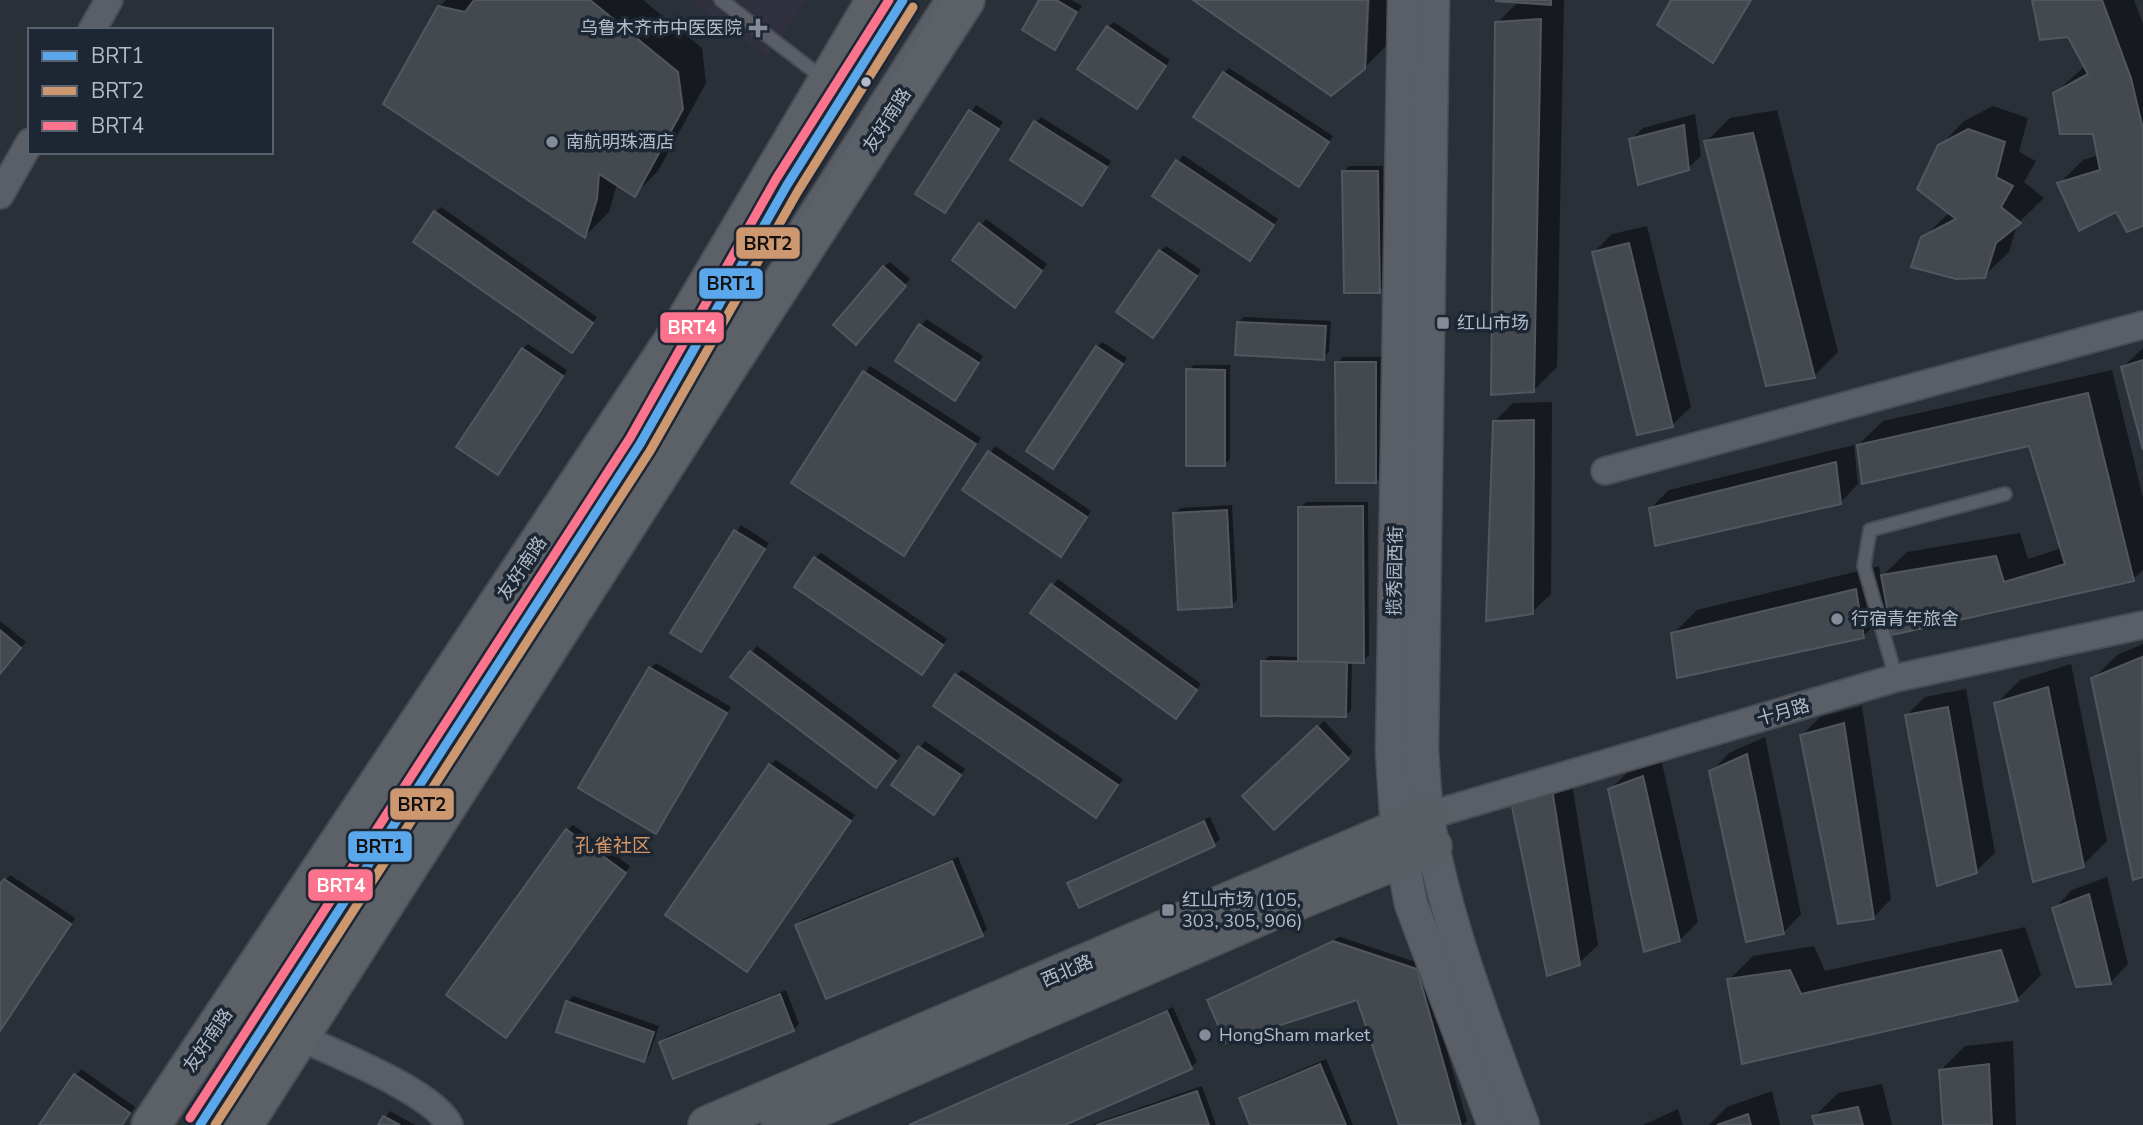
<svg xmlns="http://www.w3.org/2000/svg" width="2143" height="1125" viewBox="0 0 2143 1125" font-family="'Nunito Sans','Noto Sans SC',sans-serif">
<rect width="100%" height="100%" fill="#2a3038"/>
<polygon fill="#31303e" points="690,0 807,0 768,57"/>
<g fill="#0007">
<polygon points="446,0 643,0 702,48 706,83 658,171 634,195 617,184 609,212 585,236 439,7"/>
<polygon points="1041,0 1071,0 1082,6 1055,48"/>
<polygon points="1197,0 1366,0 1363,62 1367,62 1370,0 1400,0 1398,34 1364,68"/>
<polygon points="1506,0 1564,0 1557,367 1533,391 1497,23 1519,1"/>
<polygon points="1673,0 1752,0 1712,61"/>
<polygon points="2033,0 2134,0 2143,24 2143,224 2117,209 2059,184 2083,160 2099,155 2094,133 2055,93 2085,66 2069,35"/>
<polygon points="1114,22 1170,60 1137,107 1108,27"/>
<polygon points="1229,68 1333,136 1299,185 1224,73"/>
<polygon points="976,105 1003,122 945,211 918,193"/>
<polygon points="1993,106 2028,118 2019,152 2036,161 2024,182 2044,198 2017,224 2009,252 1984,276 1923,238 1950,212 1940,146 1964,121"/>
<polygon points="1777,110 1838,352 1814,376 1706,142 1730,118"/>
<polygon points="1695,114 1701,156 1688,168 1631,140 1643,128"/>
<polygon points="1041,117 1111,161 1082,203 1036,123"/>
<polygon points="1183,155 1278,219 1250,259 1155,195"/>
<polygon points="1349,166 1383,166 1385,286 1379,291 1344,172"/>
<polygon points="441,207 597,317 577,345 435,213"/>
<polygon points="986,219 1047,264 1020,300 954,260"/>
<polygon points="1647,226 1691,407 1672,425 1594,252 1612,234"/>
<polygon points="1166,246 1201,270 1153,336 1160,251"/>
<polygon points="890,262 910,279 861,337 884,267"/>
<polygon points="1244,317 1331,321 1329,352 1323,358 1239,322"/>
<polygon points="926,319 983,356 960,393 897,361"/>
<polygon points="1102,342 1127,358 1053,467 1097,347"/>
<polygon points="528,344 567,370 503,467 523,349"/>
<polygon points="2143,348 2143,443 2123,367"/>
<polygon points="1343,357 1381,357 1381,476 1376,482 1337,363"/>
<polygon points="1194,365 1230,365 1230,459 1224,465 1188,370"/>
<polygon points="870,366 981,438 904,554 793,482"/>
<polygon points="2112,370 2143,498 2143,570 2133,579 1890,610 1863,636 1673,634 1697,610 1879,566 1881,577 1907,552 2020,533 2028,559 2062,548 2031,443 1858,445 1883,421"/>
<polygon points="1552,402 1551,594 1532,612 1495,421 1513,403"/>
<polygon points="1854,445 1858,484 1840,503 1651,508 1669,490"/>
<polygon points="995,446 1091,511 1066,549 965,489"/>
<polygon points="1306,502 1368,502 1369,655 1363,661 1352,661 1351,710 1345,716 1263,662 1269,656 1300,657 1300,508"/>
<polygon points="1232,505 1237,600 1232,605 1175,513 1181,508"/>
<polygon points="741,525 769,543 701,650 672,632"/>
<polygon points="821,553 947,639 927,667 815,558"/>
<polygon points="1058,579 1201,684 1181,711 1033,613"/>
<polygon points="0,621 26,642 0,672"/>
<polygon points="2143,644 2143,875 2134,878 2093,679 2117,655"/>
<polygon points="757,646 901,755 882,780 733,677"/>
<polygon points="656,663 731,707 661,827 655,832 651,668"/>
<polygon points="2071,664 2107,841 2083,865 1996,704 2020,680"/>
<polygon points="962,670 1123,779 1101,810 956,675"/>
<polygon points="1966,689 1995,853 1976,871 1907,715 1925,697"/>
<polygon points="1862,706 1891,899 1873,918 1802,735 1820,717"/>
<polygon points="1324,721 1353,752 1274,827 1245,796"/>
<polygon points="1765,737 1801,914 1783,933 1711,772 1729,753"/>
<polygon points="925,741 965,769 939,807 893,784"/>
<polygon points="1661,759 1698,922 1680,940 1610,789 1629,771"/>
<polygon points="776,760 855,815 747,970 770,765"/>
<polygon points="1570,772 1598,945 1579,963 1513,802"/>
<polygon points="1210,817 1220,839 1214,844 1079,906 1069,884 1075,878"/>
<polygon points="573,825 630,866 511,1030 567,830"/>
<polygon points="958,857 987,929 982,934 797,925 803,919"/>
<polygon points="10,875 75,918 0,1031 0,888"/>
<polygon points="2107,877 2128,964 2110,983 2054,909 2072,890"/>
<polygon points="2025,927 2041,975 2017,999 1744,1061 1729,980 1753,956 1814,946 1825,971"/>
<polygon points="1340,937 1422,964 1467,1121 1463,1125 1400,1125 1359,998 1209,1001 1215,995"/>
<polygon points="786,990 799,1024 793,1030 661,1042 666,1037"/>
<polygon points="573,996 659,1026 649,1055 644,1060 568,1002"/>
<polygon points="1173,1007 1197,1062 1191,1067 1061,1125 907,1125"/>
<polygon points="2013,1041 2016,1125 1945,1125 1941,1070 1965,1046"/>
<polygon points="1326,1059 1353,1125 1252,1125 1241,1098 1247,1093"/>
<polygon points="81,1069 135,1107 122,1125 41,1125"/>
<polygon points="1882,1084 1892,1125 1816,1125 1814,1117 1838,1093"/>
<polygon points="1202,1086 1216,1125 1093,1125 1096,1123"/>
<polygon points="1772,1091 1780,1125 1709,1125 1727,1107"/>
<polygon points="1678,1109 1683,1125 1643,1125"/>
<polygon points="390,1111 415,1125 380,1125"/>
</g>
<g fill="#444950" stroke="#52575f" stroke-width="2">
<polygon points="474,0 590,0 678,72 683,109 635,197 599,174 597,199 585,238 383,104 438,6 465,12"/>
<polygon points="1039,0 1056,0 1077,12 1055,50 1022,30"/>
<polygon points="1193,0 1368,0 1365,69 1331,96"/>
<polygon points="1496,0 1551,0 1551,5 1496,1"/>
<polygon points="1671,0 1751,0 1713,63 1657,25"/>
<polygon points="2032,0 2102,0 2131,78 2143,129 2143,226 2127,232 2116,212 2079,231 2057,183 2100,170 2093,134 2060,134 2053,93 2088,74 2068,37 2040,40"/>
<polygon points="1541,19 1534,392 1491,395 1495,22"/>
<polygon points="1107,26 1166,66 1137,109 1077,69"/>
<polygon points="1223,72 1329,142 1299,187 1193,117"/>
<polygon points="969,110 999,129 945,213 915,194"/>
<polygon points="1034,121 1107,167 1082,206 1010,160"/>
<polygon points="1684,125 1689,170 1638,185 1629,139"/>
<polygon points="1968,129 2005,142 1996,177 2013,186 2001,207 2021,223 1996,243 1985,278 1956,279 1911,267 1921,237 1956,219 1917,189 1938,145"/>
<polygon points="1753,133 1815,378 1766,386 1704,141"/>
<polygon points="1176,160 1274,225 1250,261 1152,196"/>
<polygon points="1342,171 1378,171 1380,293 1344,293"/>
<polygon points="434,211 593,323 572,353 413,242"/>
<polygon points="979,223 1042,271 1015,308 952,260"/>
<polygon points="1629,243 1673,427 1637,435 1592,252"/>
<polygon points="1159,250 1197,276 1153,338 1116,312"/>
<polygon points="883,266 906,286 856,345 833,325"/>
<polygon points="1237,322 1326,326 1324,360 1235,355"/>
<polygon points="919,324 979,363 955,401 895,361"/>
<polygon points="1096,346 1123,364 1053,469 1026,451"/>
<polygon points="522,348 563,376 498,475 456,447"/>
<polygon points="2143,360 2143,450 2121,367"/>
<polygon points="1335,362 1376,362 1376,483 1336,483"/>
<polygon points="1186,369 1225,370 1225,466 1186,466"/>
<polygon points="863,371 976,444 904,556 791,483"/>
<polygon points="2088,393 2134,581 1892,635 1881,575 1996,556 2004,582 2065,564 2029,446 1862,484 1857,445"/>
<polygon points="1534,420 1533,614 1486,621 1493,421"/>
<polygon points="988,451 1087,517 1061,557 962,490"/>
<polygon points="1836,462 1841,504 1655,546 1649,508"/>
<polygon points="1363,506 1364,663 1298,662 1298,507"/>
<polygon points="1227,510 1232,607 1178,610 1173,513"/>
<polygon points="734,530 765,549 701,652 670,633"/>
<polygon points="814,557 943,645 922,675 794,587"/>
<polygon points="1051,584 1197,690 1176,719 1030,613"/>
<polygon points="1856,589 1864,638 1677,678 1671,633"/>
<polygon points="0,630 21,648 0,674"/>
<polygon points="750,651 896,761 876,788 730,677"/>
<polygon points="2142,657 2143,877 2133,880 2091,678"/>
<polygon points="1261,661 1347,662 1346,717 1261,716"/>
<polygon points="649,667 727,713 656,834 578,788"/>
<polygon points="955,674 1118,785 1096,818 933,706"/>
<polygon points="2048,687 2084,867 2033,882 1994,703"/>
<polygon points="1948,707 1977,873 1937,886 1905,715"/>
<polygon points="1844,723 1874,919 1838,924 1800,735"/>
<polygon points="1317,726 1349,759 1274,830 1242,796"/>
<polygon points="918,746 961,775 934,815 891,785"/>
<polygon points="1747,754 1784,934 1746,942 1709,771"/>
<polygon points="769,764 851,821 747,972 665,915"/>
<polygon points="1643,776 1680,941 1644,952 1608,789"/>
<polygon points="1552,789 1580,965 1547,976 1511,802"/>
<polygon points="1204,821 1215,846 1079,908 1067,883"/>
<polygon points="566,829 626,873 506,1038 446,995"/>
<polygon points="952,861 983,936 826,999 795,925"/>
<polygon points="4,879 71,924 0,1031 0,884"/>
<polygon points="2089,894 2111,984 2076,987 2052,908"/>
<polygon points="1333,941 1417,969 1461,1125 1399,1125 1357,1000 1226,1043 1207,1000"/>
<polygon points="2001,950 2018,1001 1742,1064 1727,979 1790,970 1801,994"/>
<polygon points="780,994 794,1031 673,1079 659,1042"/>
<polygon points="566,1001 654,1032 644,1062 556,1032"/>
<polygon points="1167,1011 1192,1069 1065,1125 909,1125"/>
<polygon points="1320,1064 1346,1125 1250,1125 1239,1098"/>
<polygon points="1989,1064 1992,1125 1943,1125 1939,1070"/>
<polygon points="74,1074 130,1113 122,1125 39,1125"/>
<polygon points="1197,1091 1209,1125 1096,1125"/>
<polygon points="1858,1107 1863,1125 1815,1125 1812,1116"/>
<polygon points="1748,1114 1751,1125 1717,1125"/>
<polygon points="383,1116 400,1125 378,1125"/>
</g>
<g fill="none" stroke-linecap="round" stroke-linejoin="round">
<defs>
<g id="service">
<polyline points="721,0 824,79"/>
<polyline points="803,160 903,0"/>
<polyline points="791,234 941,0"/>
<polyline points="672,402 753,293"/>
<polyline points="1896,678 1864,566 1870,530 2005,494"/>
<polyline points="200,1125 640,444 764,227"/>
</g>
<g id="minor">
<polyline points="92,30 109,0"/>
<polyline points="0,195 30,142"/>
<polyline points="1605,471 2143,325"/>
<polyline points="1427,816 1896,678 2143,625"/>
<path d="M 300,1037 C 335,1054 434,1092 449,1125"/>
</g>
<g id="tertiary">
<polyline points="1404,0 1392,752 1397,829 1411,904 1494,1125"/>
<path d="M 1433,0 L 1422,750 C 1424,773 1424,796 1428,819 C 1446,925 1486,1025 1523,1125"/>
</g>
<g id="secondary">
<polyline points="707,1125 1427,816"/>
<polyline points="780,1125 1273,911 1433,846"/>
</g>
<g id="primary">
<polyline points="151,1125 680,331 876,0"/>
<polyline points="243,1125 732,360 965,0"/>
</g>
</defs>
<use href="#service" stroke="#484c53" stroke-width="16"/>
<use href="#minor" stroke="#484c53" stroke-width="30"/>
<use href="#tertiary" stroke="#484c53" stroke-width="35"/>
<use href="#secondary" stroke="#484c53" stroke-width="40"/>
<use href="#primary" stroke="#484c55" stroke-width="42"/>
<use href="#service" stroke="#5a5e66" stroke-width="12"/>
<use href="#minor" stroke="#5a5e66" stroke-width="26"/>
<use href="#tertiary" stroke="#5a5e66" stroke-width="32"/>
<use href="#secondary" stroke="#595d64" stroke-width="37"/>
<use href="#primary" stroke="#5c6168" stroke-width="38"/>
<defs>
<polyline id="bus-1" points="200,1125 640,444 787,185 903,0"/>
<polyline id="bus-2" points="215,1125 650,451 798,191 913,7"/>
<polyline id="bus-3" points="190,1118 630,438 776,179 889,0"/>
</defs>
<use href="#bus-1" stroke="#1d2633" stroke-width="14"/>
<use href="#bus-2" stroke="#1d2633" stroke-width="14"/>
<use href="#bus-3" stroke="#1d2633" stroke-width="14"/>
<use href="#bus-1" stroke="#5aa8eb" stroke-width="9"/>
<use href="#bus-2" stroke="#cd976f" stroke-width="9"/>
<use href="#bus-3" stroke="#fc738d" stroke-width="9"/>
</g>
<g fill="#848b96" stroke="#1d2633" stroke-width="2.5">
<path d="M754.5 17.5h7v7h7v7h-7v7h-7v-7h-7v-7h7z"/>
<circle cx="552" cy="142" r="7"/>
<rect x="1436" y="316" width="14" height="14" rx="3.5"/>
<circle cx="1837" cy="619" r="7"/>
<rect x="1161" y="903" width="14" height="14" rx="3.5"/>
<circle cx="1205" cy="1035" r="7"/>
</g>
<circle fill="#b4bcc9" stroke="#1d2633" stroke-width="2.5" cx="866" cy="82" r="6"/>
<g text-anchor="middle" stroke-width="7" stroke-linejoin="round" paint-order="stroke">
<g font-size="18" fill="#b4bcc9" stroke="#1d2633" text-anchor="start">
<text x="742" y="34" text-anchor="end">乌鲁木齐市中医医院</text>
<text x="566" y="148">南航明珠酒店</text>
<text x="1457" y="329">红山市场</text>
<text x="1851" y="625">行宿青年旅舍</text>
<text x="1182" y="906">红山市场 (105,<tspan x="1182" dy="21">303, 305, 906)</tspan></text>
<text x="1219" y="1041">HongSham market</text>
</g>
<g font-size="18" fill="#b4bcc9" stroke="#1d2633">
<text transform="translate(887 120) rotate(-57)" y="6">友好南路</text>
<text transform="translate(522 568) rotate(-56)" y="6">友好南路</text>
<text transform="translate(1395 571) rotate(-89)" y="6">揽秀园西街</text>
<text transform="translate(1783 712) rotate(-16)" y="6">十月路</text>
<text transform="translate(1067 971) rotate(-23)" y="6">西北路</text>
<text transform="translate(208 1040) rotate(-56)" y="6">友好南路</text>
</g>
<g font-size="19" fill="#d59563" stroke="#1d2633">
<text x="613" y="852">孔雀社区</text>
</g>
</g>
<g stroke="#1d2633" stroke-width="2.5">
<rect x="735" y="226" width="66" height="34" rx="7" fill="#cd976f"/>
<rect x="698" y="267" width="66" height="33" rx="7" fill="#5aa8eb"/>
<rect x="659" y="311" width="66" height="33" rx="7" fill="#fc738d"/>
<rect x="389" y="787" width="66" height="34" rx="7" fill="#cd976f"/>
<rect x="347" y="830" width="66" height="33" rx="7" fill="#5aa8eb"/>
<rect x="307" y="868" width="67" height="34" rx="7" fill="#fc738d"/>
</g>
<g font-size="19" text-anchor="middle" font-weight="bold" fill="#fff">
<text x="692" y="334">BRT4</text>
<text x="341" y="892">BRT4</text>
</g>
<g font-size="19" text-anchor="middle" font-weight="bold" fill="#111">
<text x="768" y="250">BRT2</text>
<text x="731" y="290">BRT1</text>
<text x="422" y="811">BRT2</text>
<text x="380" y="853">BRT1</text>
</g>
<rect x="28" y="28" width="245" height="126" fill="#1d2633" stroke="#59626f" stroke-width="2"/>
<rect x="42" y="51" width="35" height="10" fill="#5aa8eb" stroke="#59626f" stroke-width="2"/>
<text x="91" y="63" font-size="21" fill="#b4bcc9">BRT1</text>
<rect x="42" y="86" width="35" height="10" fill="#cd976f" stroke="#59626f" stroke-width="2"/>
<text x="91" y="98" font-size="21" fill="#b4bcc9">BRT2</text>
<rect x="42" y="121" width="35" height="10" fill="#fc738d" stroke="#59626f" stroke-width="2"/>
<text x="91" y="133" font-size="21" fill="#b4bcc9">BRT4</text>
</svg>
